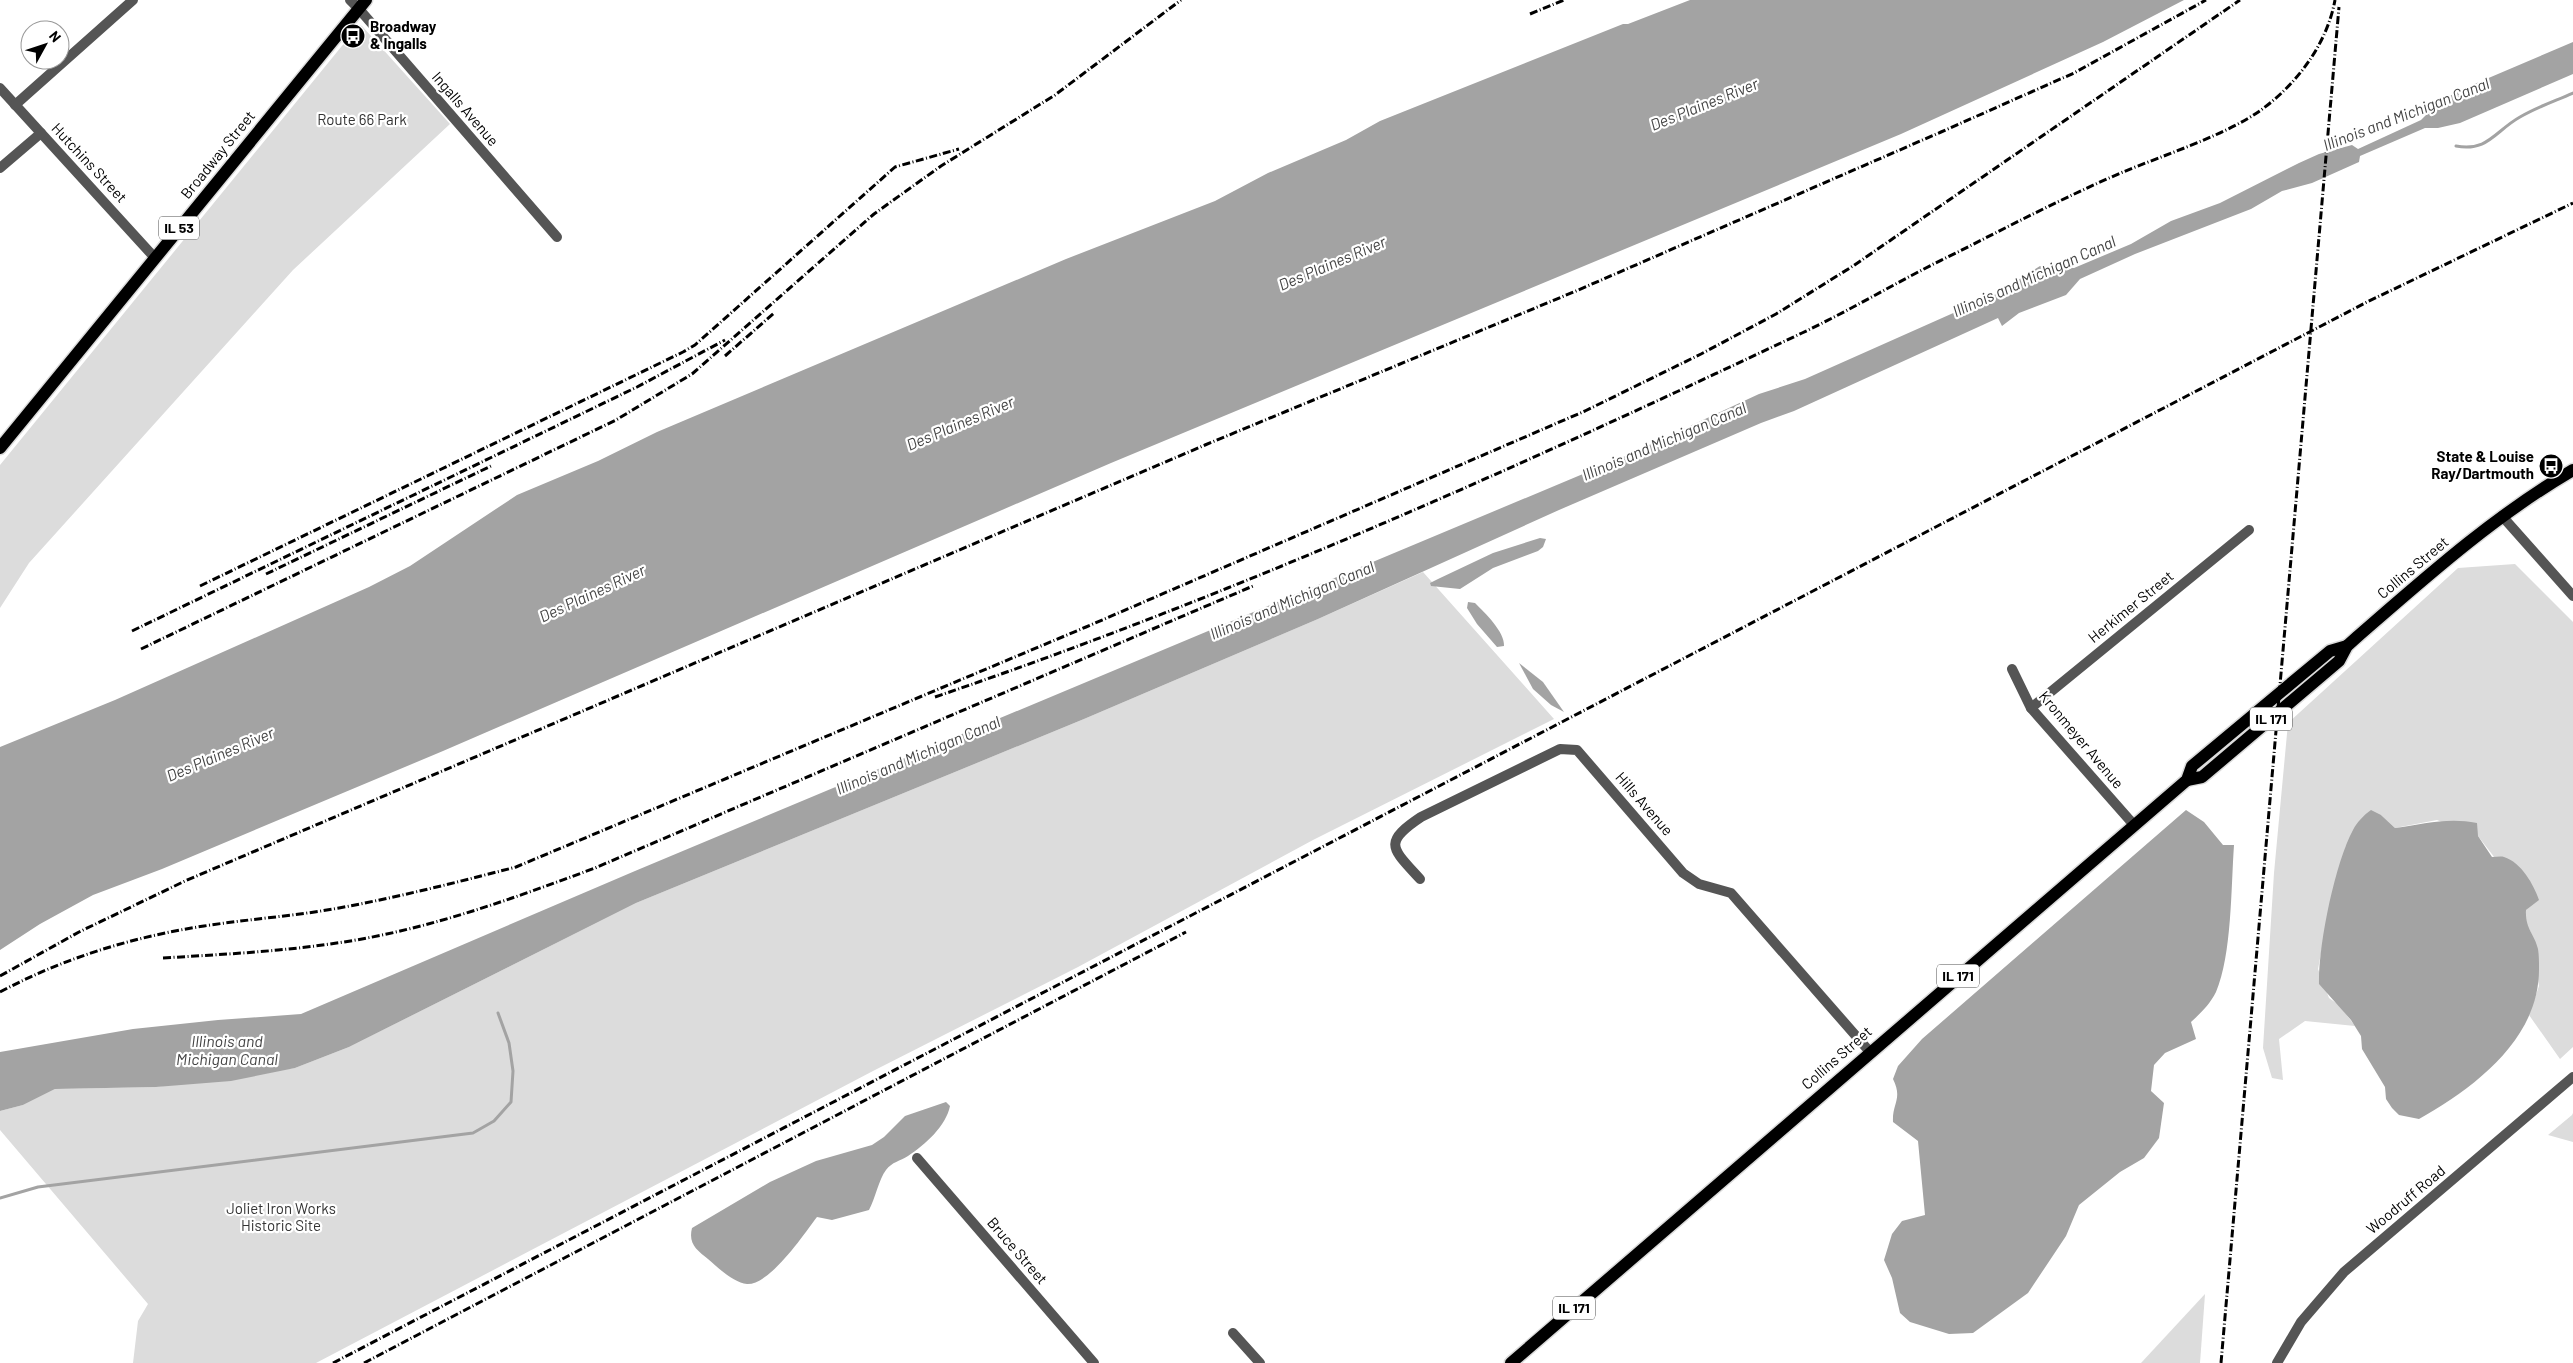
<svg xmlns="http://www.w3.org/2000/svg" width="2573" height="1363" viewBox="0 0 2573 1363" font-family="Barlow,sans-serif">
<rect width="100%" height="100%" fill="#fff"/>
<g fill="#dcdcdc">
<polygon points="359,25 362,26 450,124 293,270 29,563 0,608 0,465"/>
<polygon points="2515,564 2573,622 2573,1047 2560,1059 2529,1015 2539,986 2531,932 2525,924 2526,910 2531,905 2478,836 2437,820 2395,828 2381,815 2346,846 2333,891 2318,969 2329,998 2339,1005 2355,1026 2305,1021 2279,1039 2283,1080 2272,1078 2263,1048 2274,873 2288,723 2458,568"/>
<polygon points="1423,572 1554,719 1313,840 1078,967 873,1071 316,1363 133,1363 138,1321 148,1304 0,1130 0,1111 23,1105 55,1089 156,1087 295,1068 349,1047 636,903 1084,719 1318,619"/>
<polygon points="2573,1113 2573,1142 2548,1135 2572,1115"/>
<polygon points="2205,1294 2200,1363 2141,1363"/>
</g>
<g fill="#a3a3a3">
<polygon points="1690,0 2184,0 2103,42 1901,134 1111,463 443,751 162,869 93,895 40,924 0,950 0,747 115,700 369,587 410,566 517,495 598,461 657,432 1066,259 1215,201 1268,173 1346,140 1380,121 1623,24 1628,24"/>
<polygon points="2573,42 2573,74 2460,123 2438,128 2425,128 2360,156 2359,162 2312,183 2282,191 2251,209 2135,254 2080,279 2066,295 2019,313 2002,326 1998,318 1794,411 1761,423 1559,510 1318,619 1084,719 636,903 349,1047 295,1068 231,1081 156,1087 55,1089 23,1105 0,1111 0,1052 133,1029 218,1020 301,1014 635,871 1621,458 1759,394 1805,379 1996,294 2040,266 2074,268 2131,244 2171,221 2220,203 2299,163 2319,154 2352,145 2358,149 2421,120 2437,104 2458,91"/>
<polygon points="1540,538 1546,539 1543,547 1538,551 1493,568 1460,589 1431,586 1430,583 1438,579 1493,553"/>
<path d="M 1468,602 L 1475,603 C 1485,613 1505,632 1504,646 L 1497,647 L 1477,624 L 1467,608 Z"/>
<polygon points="1519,663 1543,682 1564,712 1551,705 1533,689"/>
<path d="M 2186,810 L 2204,822 L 2223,845 L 2234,845 C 2231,887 2232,955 2216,992 C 2210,1004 2201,1013 2191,1022 L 2196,1039 L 2165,1053 L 2154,1065 L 2151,1091 L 2164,1103 L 2159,1138 L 2144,1158 L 2120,1172 L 2079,1205 L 2066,1236 L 2028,1293 L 1973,1333 L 1949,1334 L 1910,1322 L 1900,1313 L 1892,1278 L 1884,1260 L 1892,1234 L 1902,1221 L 1925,1215 L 1918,1141 L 1893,1122 C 1892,1103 1903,1099 1893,1079 L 1898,1066 L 1922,1039 Z"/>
<path d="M 2371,810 L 2381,815 L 2395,828 C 2424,824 2448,817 2477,823 L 2478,836 L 2492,857 C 2496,857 2501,856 2504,857 C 2521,862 2534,885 2539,900 L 2526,910 C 2525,929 2534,933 2538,949 C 2539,955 2539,962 2539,968 C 2540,1039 2474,1088 2419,1119 L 2399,1115 L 2392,1108 L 2386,1099 L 2385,1087 L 2362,1049 L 2361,1036 L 2351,1020 L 2319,984 C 2318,946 2335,863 2353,830 C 2357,822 2364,815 2371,810 Z"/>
<path d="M 946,1102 L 950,1106 C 946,1126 925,1145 908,1156 C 900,1161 892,1162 886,1170 C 879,1179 875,1199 869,1210 L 832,1220 L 817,1217 C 804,1234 770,1285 747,1284 C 734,1283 717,1267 708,1259 C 697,1250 688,1244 692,1228 L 770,1182 L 816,1161 L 872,1145 L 884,1137 L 905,1116 Z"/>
</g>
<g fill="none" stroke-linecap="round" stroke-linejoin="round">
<g stroke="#a3a3a3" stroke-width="3">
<path d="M 2456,146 C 2488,152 2495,131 2520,117 C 2537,107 2555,101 2573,93"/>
<polyline points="0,1198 38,1187 473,1133 494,1121 511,1102 513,1071 509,1043 498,1013"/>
</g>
<defs>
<g id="primary">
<polyline points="0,448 366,0"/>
<path d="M 2187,780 L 2202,777 L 2339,661 L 2347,646 L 2357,637 C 2426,577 2494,516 2573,470"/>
<polyline points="1511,1363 2187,780 2192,766 2330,651 2347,646"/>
</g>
</defs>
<use href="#primary" stroke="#dbdbdb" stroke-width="15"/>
<g stroke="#555" stroke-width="10">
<polyline points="359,9 557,237"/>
<polyline points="0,88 155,258"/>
<polyline points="15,105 133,0"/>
<polyline points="0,168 41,133"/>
<polyline points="2502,516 2573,596"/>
<polyline points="2012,669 2031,708 2134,825"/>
<polyline points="2031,708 2249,530"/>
<path d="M 1420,879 C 1392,848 1382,843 1421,817 L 1560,749 L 1577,750 L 1683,873 L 1699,884 L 1731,893 L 1870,1052"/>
<polyline points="917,1158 1094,1363"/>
<polyline points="1233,1333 1260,1363"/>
<polyline points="2277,1363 2301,1322 2344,1272 2573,1077"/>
</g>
<polyline stroke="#555" stroke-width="10" points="350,0 359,9"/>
<use href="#primary" stroke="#000" stroke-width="12"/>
<g stroke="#000" stroke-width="3" stroke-dasharray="8 2.5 1 2.5" stroke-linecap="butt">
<polyline points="1530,14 1564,0"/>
<polyline points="725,356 774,313"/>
<polyline points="266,574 491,466"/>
<polyline points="200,586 683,352 695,345 895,167 959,149"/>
<polyline points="132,631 637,387 725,340"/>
<polyline points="141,649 616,420 692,374 874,214 941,166 1055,95 1181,0"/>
<path d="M 935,697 C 1232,596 1519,467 1802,333 C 1855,308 1905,277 1958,252 C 2013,224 2067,196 2123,172 C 2164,155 2226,135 2261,110 C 2297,84 2327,44 2335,0"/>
<path d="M 163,958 C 228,954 292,951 356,940 C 438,926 517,897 595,868 L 1253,586"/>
<polyline points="0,976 79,932 185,881 1205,445 1576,291 1941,132 2074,73 2206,0"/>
<path d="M 0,992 C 64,958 132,937 204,926 C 249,919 295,916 339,908 C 399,897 458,882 516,867 L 1086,627 L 1585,411 L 1701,354 L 1776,314 L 1853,266 L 2240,0"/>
<polyline points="333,1363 2367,302 2573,203"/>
<polyline points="364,1363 1186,932"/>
<polyline points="2221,1363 2339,7"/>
</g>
</g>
<defs>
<symbol id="bus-disc" viewBox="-11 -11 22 22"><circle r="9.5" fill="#000" stroke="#fff"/><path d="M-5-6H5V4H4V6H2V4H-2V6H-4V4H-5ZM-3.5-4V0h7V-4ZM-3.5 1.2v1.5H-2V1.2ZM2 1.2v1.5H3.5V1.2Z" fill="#fff"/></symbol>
</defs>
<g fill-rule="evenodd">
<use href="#bus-disc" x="339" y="22" width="28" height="28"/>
<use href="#bus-disc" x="2537" y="452" width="28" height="28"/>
</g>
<g text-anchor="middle" stroke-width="4.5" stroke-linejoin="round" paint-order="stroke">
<g fill="#fff" stroke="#4c4c4c" stroke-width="1">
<rect x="159" y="216.5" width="40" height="23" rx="4"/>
<rect x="2250" y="707.5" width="42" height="23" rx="4"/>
<rect x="1937" y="964.5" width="42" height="23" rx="4"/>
<rect x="1553" y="1296.5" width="42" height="23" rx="4"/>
</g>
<g font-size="14" font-weight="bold" fill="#000">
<text x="179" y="233">IL 53</text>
<text x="2271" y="724">IL 171</text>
<text x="1958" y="981">IL 171</text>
<text x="1574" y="1313">IL 171</text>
</g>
<g font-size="15" font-weight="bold" fill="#000" stroke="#fff" text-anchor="start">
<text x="370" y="32">Broadway<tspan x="370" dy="17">&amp; Ingalls</tspan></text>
<text x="2534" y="462" text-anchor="end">State &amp; Louise<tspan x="2534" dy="17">Ray/Dartmouth</tspan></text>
</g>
<g font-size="15" fill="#000" stroke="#fff">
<text transform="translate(465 109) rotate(49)" y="5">Ingalls Avenue</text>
<text transform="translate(218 155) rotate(-51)" y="5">Broadway Street</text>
<text transform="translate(89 163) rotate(47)" y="5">Hutchins Street</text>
<text transform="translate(2413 568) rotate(-40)" y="5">Collins Street</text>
<text transform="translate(2131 607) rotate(-39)" y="5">Herkimer Street</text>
<text transform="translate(2081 740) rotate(50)" y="5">Kronmeyer Avenue</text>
<text transform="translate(1644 804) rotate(49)" y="5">Hills Avenue</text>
<text transform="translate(1837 1058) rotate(-41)" y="5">Collins Street</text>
<text transform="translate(2406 1200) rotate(-40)" y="5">Woodruff Road</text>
<text transform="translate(1017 1251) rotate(49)" y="5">Bruce Street</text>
</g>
<g font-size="15" fill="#333" stroke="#fff">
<text x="362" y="125">Route 66 Park</text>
<text x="281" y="1214">Joliet Iron Works<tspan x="281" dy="17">Historic Site</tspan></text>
</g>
<g font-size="16" font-style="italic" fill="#444" stroke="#fff">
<text transform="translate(1704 104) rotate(-22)" y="6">Des Plaines River</text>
<text transform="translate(2406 114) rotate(-21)" y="6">Illinois and Michigan Canal</text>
<text transform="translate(1332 263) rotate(-23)" y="6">Des Plaines River</text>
<text transform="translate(2034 276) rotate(-24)" y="6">Illinois and Michigan Canal</text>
<text transform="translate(960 423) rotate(-23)" y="6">Des Plaines River</text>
<text transform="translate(1664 441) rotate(-23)" y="6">Illinois and Michigan Canal</text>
<text transform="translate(592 593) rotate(-25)" y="6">Des Plaines River</text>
<text transform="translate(1292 600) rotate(-23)" y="6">Illinois and Michigan Canal</text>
<text transform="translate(220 754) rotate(-23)" y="6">Des Plaines River</text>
<text transform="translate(918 755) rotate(-23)" y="6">Illinois and Michigan Canal</text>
<text x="227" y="1047">Illinois and<tspan x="227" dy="18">Michigan Canal</tspan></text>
</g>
</g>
<g transform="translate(45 45) rotate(50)"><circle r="24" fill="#ffffff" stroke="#999999"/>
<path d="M0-4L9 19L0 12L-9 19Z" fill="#000000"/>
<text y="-8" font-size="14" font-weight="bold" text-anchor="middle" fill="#000000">N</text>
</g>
</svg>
